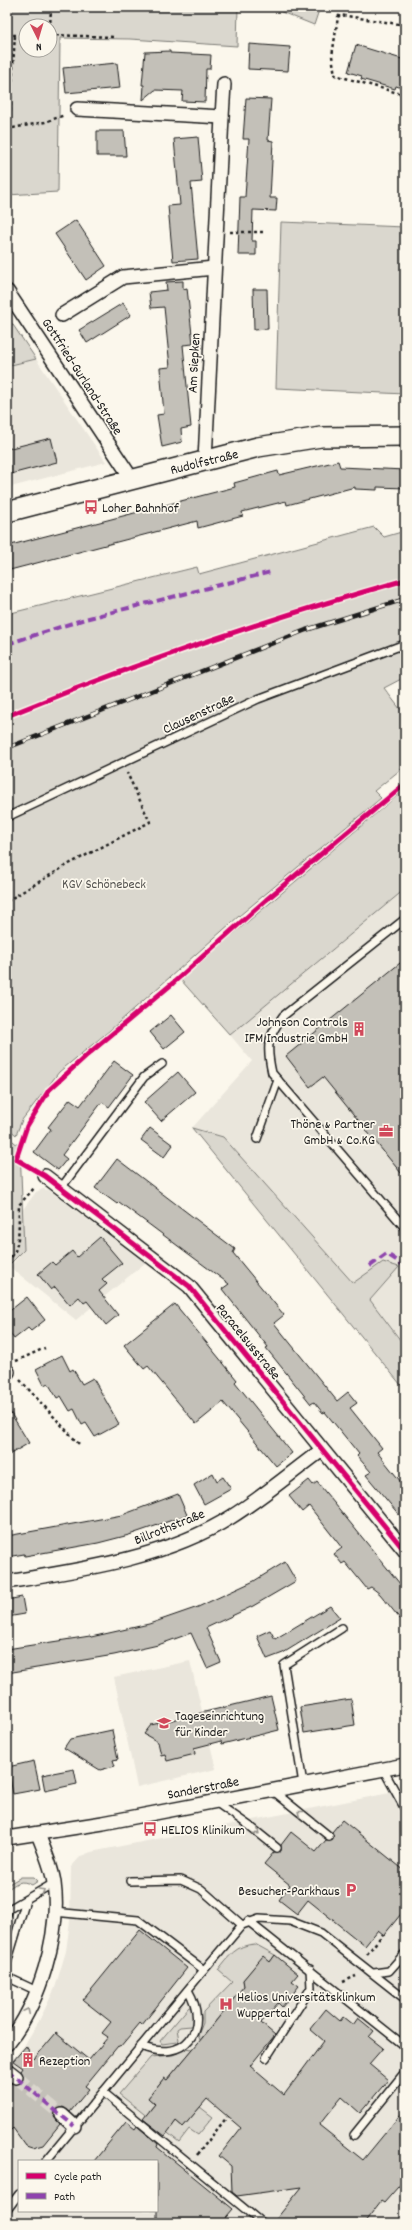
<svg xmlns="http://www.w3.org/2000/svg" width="412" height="2230" viewBox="0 0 412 2230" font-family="Dekko,sans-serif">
<rect width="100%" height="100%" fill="#fbf7ec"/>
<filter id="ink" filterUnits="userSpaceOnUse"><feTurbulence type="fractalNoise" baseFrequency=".025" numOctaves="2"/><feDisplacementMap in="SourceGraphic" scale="8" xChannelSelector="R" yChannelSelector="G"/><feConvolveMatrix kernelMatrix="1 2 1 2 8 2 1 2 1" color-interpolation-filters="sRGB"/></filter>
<g filter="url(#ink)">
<g fill="#eae6dc" fill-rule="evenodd">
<polygon points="36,359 106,462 7,488 7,366"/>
<polygon points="405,889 405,1338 402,1341 370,1300 398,1267 383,1262 353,1284 223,1137 192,1128 252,1061 230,1035"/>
<polygon points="43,1189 49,1190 145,1263 76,1320 10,1267 20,1255 21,1212 36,1192"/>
<polygon points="190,1661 216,1769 137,1787 114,1677"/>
<path d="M 405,1790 L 405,2223 L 7,2223 L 7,2067 L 24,2046 L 40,2019 L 55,1988 L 66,1951 L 70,1921 L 71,1867 L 81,1856 L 91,1852 ZM 19,2161 L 157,2161 L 157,2211 L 19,2211 Z"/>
</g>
<g fill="#dad7ce" stroke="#7b7a75" fill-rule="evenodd">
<path d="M 7,7 L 238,7 L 237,46 L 130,39 L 60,38 L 58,192 L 7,195 ZM 26,26 L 50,26 L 50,50 L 26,50 Z"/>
<polygon points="269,7 320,7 314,25"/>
<polygon points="281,222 405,227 405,394 276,388"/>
<polygon points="7,316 36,359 7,366"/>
<polygon points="374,527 384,537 405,531 405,677 384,688 400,709 405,710 405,766 374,791 381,798 239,916 109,1031 59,1072 22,1120 16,1135 7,1127 7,614 197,567 199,574"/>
<polygon points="405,789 405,889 230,1035 180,979"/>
<polygon points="192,1128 223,1137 353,1283 383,1262 399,1267 370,1300 401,1341 405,1338 405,1390"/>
<polygon points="7,1136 20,1147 24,1250 7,1267"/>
<path d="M 21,1877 L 34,1877 L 38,1881 L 32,1885 C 21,1879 16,1883 7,1890 L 7,1885 Z"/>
<path d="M 255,1944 L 275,1955 L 270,1962 L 263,1957 L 243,1980 L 244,1986 L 200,2040 L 198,2035 L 203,2023 L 203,2012 L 232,1982 L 218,1970 C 229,1956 236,1945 255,1944 Z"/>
<polygon points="189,2007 192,2008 194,2019 191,2026 180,2027 177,2029 179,2040 177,2042 162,2044 160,2041"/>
<polygon points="186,2048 193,2049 167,2080 164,2078 148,2098 155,2104 149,2111 171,2128 176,2121 183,2127 200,2107 213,2117 198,2135 189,2129 179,2142 119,2094 151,2057 173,2055"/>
</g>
<g fill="#c3c0b8" stroke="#1c1c1c">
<polygon points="249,44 290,47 288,71 248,69"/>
<polygon points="356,45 405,60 405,89 396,86 395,89 361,79 362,76 348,72"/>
<polygon points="170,51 170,53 211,55 210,69 206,69 205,102 182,101 183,91 155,90 143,100 144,85 142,85 145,52"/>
<polygon points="117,63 120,88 66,93 63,68"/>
<polygon points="246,98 271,99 268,140 273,141 270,198 277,198 276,211 253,210 252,241 256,241 256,255 238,255 240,197 245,197 249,139 243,139"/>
<polygon points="97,131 124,131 126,156 97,156"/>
<polygon points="198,137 202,182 191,183 198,259 173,261 168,206 180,205 174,139"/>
<polygon points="76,220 106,266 86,280 55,234"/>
<polygon points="183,281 183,289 187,288 193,344 183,345 191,427 181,429 182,442 162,447 157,415 164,414 160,368 170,367 164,307 151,308 149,292 167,290 166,282"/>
<polygon points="253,289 267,289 268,329 254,330"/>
<polygon points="123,303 131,315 87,343 79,330"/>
<polygon points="51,438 57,462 7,475 7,449"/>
<polygon points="338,461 340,467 405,470 405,488 377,487 377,490 355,489 355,487 287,505 286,501 242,512 243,516 198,528 197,521 10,570 7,558 7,546 235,487 234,483 278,471 279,475"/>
<polygon points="405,959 405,1178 323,1077 310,1087 286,1056"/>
<polygon points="171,1015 185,1032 164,1049 150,1032"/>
<polygon points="114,1061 133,1075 109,1107 102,1102 62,1155 67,1159 58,1170 34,1152 51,1129 48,1127 70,1099 80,1106"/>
<polygon points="178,1072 195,1092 161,1121 144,1102"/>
<polygon points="150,1128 173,1145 164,1157 141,1140"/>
<polygon points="117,1159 235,1249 233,1253 284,1315 274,1323 337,1401 348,1392 357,1403 350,1408 382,1448 377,1452 405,1487 405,1522 366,1475 371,1472 357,1456 359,1454 325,1412 323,1413 314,1402 311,1404 307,1399 266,1348 268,1347 222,1289 229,1284 119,1202 117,1204 95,1188"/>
<polygon points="100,1237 122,1263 102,1279 107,1284 99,1291 118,1315 106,1325 87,1301 84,1303 79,1297 70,1305 55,1287 51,1290 38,1274 52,1262 55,1265 72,1251 77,1257"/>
<polygon points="27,1297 45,1320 31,1331 28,1328 14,1339 7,1329 7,1313"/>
<polygon points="175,1304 237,1380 235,1382 292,1453 276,1466 223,1402 196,1424 148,1366 144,1369 124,1345"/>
<polygon points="62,1355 70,1371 73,1369 82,1384 93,1378 119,1424 95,1437 86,1423 82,1425 74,1409 70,1411 61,1396 57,1398 48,1383 44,1385 36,1369"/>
<polygon points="7,1407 29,1443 7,1456"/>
<polygon points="213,1473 217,1481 223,1477 231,1489 204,1504 194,1485"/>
<polygon points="309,1480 313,1485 317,1482 405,1590 405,1625 380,1594 371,1587 367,1589 345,1562 342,1564 334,1554 342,1548 309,1506 302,1512 289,1496"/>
<polygon points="178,1494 187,1515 129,1535 98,1543 25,1556 24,1554 7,1557 7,1536 122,1515"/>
<polygon points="285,1562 296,1581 253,1606 206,1628 221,1662 207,1668 191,1633 158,1645 114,1655 7,1673 7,1649 90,1636 91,1637 149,1624 198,1607 254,1581"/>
<polygon points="22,1597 25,1614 7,1617 7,1600"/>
<polygon points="330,1606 340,1618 283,1653 267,1659 257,1636 270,1630 275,1639"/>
<polygon points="271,1696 279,1730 222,1744 221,1741 194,1748 195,1754 167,1761 165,1754 161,1755 158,1742 144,1734 151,1725"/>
<polygon points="351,1699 355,1725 304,1733 300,1707"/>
<polygon points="112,1730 118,1759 113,1760 115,1766 100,1770 64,1748 70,1739"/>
<polygon points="34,1761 40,1789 13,1794 8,1767"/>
<polygon points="74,1769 77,1784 45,1791 42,1775"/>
<polygon points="342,1820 405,1871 405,1909 384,1935 378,1930 365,1946 308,1900 297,1914 279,1900 290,1885 264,1864 274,1852 281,1851 281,1845 291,1832 316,1852 326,1840 333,1839 332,1832"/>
<polygon points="140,1930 187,1968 142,2025 140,2023 120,2047 118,2046 85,2086 89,2089 70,2112 63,2107 56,2110 54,2117 60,2124 43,2145 32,2148 26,2146 13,2128 7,2134 7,2088 11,2083 19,2084 24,2078 21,2071 23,2068 13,2061 26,2046 34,2059 56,2033 89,2060 108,2037 102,2033 111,2022 83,2000"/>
<polygon points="275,1955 298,1974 292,1981 299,1986 282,2007 278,2003 261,2023 275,2035 250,2066 284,2095 324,2041 310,2029 326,2009 340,2021 343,2017 353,2025 358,2018 374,2031 369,2037 383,2048 369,2064 388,2080 360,2113 342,2097 319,2125 363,2160 405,2109 405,2179 384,2203 381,2201 364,2223 273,2223 302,2187 237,2196 232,2192 231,2166 219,2156 241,2128 207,2099 183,2127 176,2121 165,2136 143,2119 155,2104 148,2098 164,2078 167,2080 203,2037 244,1986 243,1980 263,1956 270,1962"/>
<polygon points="126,2122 135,2129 137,2126 158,2144 157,2147 233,2209 221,2223 157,2223 157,2161 94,2161"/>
</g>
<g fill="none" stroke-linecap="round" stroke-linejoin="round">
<polyline stroke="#dad6cd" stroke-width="13" stroke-dasharray="13 6" stroke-linecap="butt" points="16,2077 62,2115"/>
<defs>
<g id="lane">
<polyline points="7,817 258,699 405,644"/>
<path d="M 405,919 L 283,1016 C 267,1038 266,1046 272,1073 L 405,1228"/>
<polyline points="257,1139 278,1080"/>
<polyline points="61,1188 144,1077 162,1064"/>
<polyline points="383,1769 405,1809"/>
<polyline points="303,1784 284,1665 342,1628"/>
<polyline points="272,1790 329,1836"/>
<polyline points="214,1801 251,1827 277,1848"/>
<polyline points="130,1881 181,1880 201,1889 242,1925"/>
<polyline points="7,1914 9,1909 54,1883"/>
<polyline points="248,1921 405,2046"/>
<polyline points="7,1963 26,1900"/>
<polyline points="204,1970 242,1925 259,1919 290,1921 321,1933 405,1999"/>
<polyline points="374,1973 389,1971 405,1953"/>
<polyline points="7,1977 37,1991"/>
<path d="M 141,2046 C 185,2064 211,2029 188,1990"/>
<polyline points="266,2058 311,1988 310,1969"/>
<polyline points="103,2092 262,2223"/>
<polyline points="354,2135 405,2072"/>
<polyline points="46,2161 204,1970 138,1920 54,1912"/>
<polyline points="7,2210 19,2194"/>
</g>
<g id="street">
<polyline points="77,109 222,117 224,84"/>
<polyline points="7,291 132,479"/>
<polyline points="62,315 123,277 214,268"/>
<polyline points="205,460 222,117"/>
<polyline points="45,1176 189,1286 405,1551"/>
<polyline points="7,1373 8,1372"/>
<path d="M 7,1582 C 81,1570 166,1558 231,1517 C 263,1497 292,1472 322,1450"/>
<polyline points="7,1838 103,1823 405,1765"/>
<path d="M 7,2044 C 39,2005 61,1934 54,1883 C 52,1867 44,1850 38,1834"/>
<polyline points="7,2070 16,2077"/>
<polyline points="62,2115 74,2126"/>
</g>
<polyline id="secondary" points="7,512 258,447 321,437 405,436"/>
</defs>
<use href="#lane" stroke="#1c1c1c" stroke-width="10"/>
<use href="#street" stroke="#1c1c1c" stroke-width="16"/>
<use href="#secondary" stroke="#1c1c1c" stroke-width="22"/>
<g stroke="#1c1c1c" stroke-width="2.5" stroke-dasharray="3 3" stroke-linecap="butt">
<polyline points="405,25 340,15 338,17 332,56 335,75 405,95"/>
<polyline points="50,28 51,7"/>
<polyline points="7,35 26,35"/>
<polyline points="50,35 116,37"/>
<polyline points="7,129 45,122 65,115"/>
<polyline points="9,129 15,35"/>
<polyline points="230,232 265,232"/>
<polyline points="7,901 69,864 150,822 127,773"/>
<path d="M 7,1261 C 22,1252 18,1221 19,1205 L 35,1187"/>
<polyline points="16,1361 45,1348"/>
<polyline points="20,1380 79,1444"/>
<polyline points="367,1954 383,1934"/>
<polyline points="343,1982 356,1976"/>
<polyline points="197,2155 227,2117"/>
<polyline points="405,2188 401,2193 405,2198"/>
</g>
<use href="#lane" stroke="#fbf7ec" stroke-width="7"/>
<use href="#street" stroke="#fbf7ec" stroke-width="13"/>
<use href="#secondary" stroke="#fbf7ec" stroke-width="19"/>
<defs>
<polyline id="rail" points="7,748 306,630 405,599"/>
</defs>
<use href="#rail" stroke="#1c1c1c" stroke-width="4.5"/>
<use href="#rail" stroke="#fbf7ec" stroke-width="3" stroke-dasharray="9" stroke-linecap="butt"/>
<g stroke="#8e44ad" stroke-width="4" stroke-dasharray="8 4" stroke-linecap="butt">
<polyline points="7,644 85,619 271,572"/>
<polyline points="370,1266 387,1254 405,1266"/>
<polyline points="7,2070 74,2126"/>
</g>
<defs>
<g id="cycleway">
<path d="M 7,716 C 137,663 270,618 405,580"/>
<polyline points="405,784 266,900 173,983 87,1055 49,1090 27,1126 16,1159 45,1176 189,1286 405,1551"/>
</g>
</defs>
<use href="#cycleway" stroke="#fbf7ec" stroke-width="8"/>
<use href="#cycleway" stroke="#d6006c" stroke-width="5"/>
</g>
<defs><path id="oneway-chevron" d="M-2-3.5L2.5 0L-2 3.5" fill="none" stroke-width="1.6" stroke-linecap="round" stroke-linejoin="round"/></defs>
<g stroke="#97948e">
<use href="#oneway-chevron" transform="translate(300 1813) rotate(-141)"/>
<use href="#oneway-chevron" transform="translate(257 1832) rotate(40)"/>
<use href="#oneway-chevron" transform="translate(42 1891) rotate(-31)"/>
<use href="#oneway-chevron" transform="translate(27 2011) rotate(-64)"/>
</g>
</g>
<defs>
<symbol id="bus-bare" viewBox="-9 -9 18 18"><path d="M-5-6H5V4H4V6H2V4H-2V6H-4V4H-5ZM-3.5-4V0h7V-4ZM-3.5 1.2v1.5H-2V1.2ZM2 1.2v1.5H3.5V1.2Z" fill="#d1495b" stroke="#fbf7ec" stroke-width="2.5" paint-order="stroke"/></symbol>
<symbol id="building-bare" viewBox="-9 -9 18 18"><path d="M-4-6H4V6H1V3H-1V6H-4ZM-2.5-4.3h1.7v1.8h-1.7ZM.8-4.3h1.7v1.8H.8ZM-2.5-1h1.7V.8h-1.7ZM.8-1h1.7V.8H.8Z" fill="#d1495b" stroke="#fbf7ec" stroke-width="2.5" paint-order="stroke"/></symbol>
<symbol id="office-bare" viewBox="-9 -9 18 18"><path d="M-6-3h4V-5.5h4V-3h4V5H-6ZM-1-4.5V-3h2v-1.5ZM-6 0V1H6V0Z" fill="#d1495b" stroke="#fbf7ec" stroke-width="2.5" paint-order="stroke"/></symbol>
<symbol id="school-bare" viewBox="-9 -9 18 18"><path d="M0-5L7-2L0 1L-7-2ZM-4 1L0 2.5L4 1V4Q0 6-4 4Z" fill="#d1495b" stroke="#fbf7ec" stroke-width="2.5" paint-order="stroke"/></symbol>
<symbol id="parking-bare" viewBox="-9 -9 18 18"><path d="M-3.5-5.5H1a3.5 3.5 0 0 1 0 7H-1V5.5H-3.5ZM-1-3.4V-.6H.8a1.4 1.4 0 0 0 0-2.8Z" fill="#d1495b" stroke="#fbf7ec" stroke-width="2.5" paint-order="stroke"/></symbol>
<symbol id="hospital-bare" viewBox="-9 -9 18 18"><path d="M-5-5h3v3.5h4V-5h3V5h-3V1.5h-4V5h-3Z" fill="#d1495b" stroke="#fbf7ec" stroke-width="2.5" paint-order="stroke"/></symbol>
</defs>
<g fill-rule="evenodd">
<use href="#bus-bare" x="81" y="497" width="20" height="20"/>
<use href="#building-bare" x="349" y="1019" width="20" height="20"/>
<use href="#office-bare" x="376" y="1121" width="20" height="20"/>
<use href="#school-bare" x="154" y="1713" width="20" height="20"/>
<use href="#bus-bare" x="140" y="1819" width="20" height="20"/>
<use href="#parking-bare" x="341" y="1880" width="20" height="20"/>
<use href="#hospital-bare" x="216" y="1994" width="20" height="20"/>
<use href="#building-bare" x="18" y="2050" width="20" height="20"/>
</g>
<g text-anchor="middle" stroke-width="3.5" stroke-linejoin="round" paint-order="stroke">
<g font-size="14" fill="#1c1c1c" stroke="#fbf7ec">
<text transform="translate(193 363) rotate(-87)" y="5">Am Siepken</text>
<text transform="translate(83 376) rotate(57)" y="5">Gottfried-Gurland-Straße</text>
<text transform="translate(204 461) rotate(-14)" y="5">Rudolfstraße</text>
<text transform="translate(198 713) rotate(-25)" y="5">Clausenstraße</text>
<text transform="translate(249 1341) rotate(51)" y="5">Paracelsusstraße</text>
<text transform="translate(169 1526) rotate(-22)" y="5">Billrothstraße</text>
<text transform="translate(203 1787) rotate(-11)" y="5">Sanderstraße</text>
</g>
<g font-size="14" fill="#1c1c1c" stroke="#fbf7ec" text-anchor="start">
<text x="102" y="512">Loher Bahnhof</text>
<text x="348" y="1026" text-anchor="end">Johnson Controls<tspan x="348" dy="16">IFM Industrie GmbH</tspan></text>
<text x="375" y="1128" text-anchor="end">Thöne &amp; Partner<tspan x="375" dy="16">GmbH &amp; Co.KG</tspan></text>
<text x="175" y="1720">Tageseinrichtung<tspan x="175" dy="16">für Kinder</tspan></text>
<text x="161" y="1834">HELIOS Klinikum</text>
<text x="340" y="1895" text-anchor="end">Besucher-Parkhaus</text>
<text x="237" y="2001">Helios Universitätsklinkum<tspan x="237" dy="16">Wuppertal</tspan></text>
<text x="39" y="2065">Rezeption</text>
</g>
<g font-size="14" fill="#555451" stroke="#fbf7ec">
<text x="104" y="888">KGV Schönebeck</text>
</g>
</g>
<rect width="412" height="2230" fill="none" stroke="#fbf7ec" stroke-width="24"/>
<rect x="12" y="12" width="388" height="2206" fill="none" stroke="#1c1c1c" stroke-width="1.5" filter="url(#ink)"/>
<rect x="18" y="2160" width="140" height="52" fill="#fbf7ec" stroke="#a29f99"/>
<rect x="26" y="2173" width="20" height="6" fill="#d6006c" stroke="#a29f99"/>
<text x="54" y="2180" font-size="12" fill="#1c1c1c">Cycle path</text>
<rect x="26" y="2193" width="20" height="6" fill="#8e44ad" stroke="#a29f99"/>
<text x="54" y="2200" font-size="12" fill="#1c1c1c">Path</text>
<g transform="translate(38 38) rotate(175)"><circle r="19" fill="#fbf7ec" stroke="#a29f99"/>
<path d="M0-3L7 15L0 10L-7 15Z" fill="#d1495b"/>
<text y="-6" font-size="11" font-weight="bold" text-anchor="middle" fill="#1c1c1c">N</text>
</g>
</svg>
